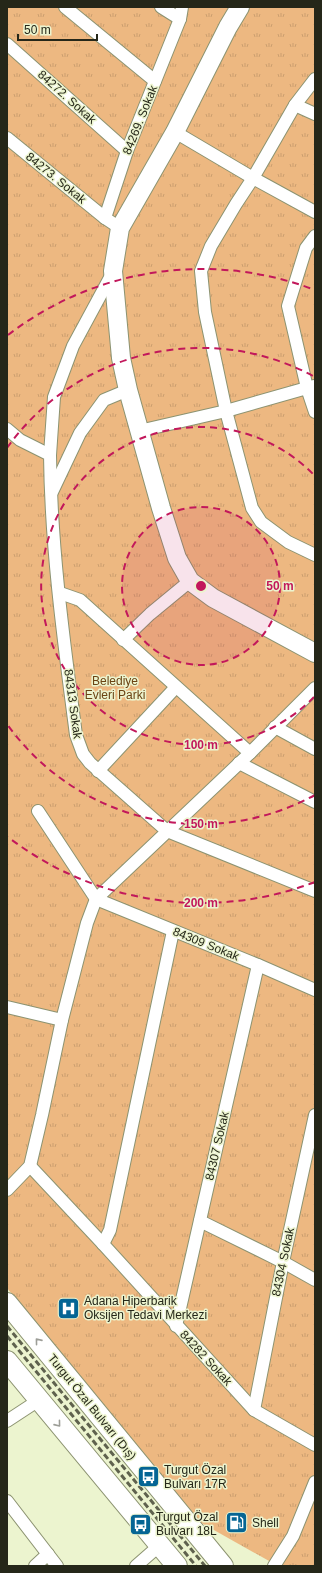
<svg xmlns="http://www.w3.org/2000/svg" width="322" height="1573" viewBox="0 0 322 1573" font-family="Helvetica,sans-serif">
<defs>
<pattern id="grass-tufts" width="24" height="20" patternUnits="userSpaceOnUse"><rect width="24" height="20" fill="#edb881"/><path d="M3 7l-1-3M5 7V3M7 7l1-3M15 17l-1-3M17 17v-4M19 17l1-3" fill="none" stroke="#cb9e6f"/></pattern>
</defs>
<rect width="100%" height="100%" fill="#ecf4cf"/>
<polygon fill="url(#grass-tufts)" points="7,7 315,7 315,1566 278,1566 189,1516 7,1288"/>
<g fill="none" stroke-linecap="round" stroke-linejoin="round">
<defs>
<g id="street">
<polyline points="65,7 155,81"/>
<polyline points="161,7 180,19"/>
<polyline points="7,44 127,151"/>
<polyline points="315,79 295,105 253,178 236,204 211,246 201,271 205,312 226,411 252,508 261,522 288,542 315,555"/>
<polyline points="295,105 315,114"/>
<polyline points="175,132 253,178 315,212"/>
<polyline points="7,138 105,218"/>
<polyline points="120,228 105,218 127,151 180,19 182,7"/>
<polyline points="315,236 306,248 288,306 307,388 315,412"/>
<path d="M 7,429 L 20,440 L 50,455 C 51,549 64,643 76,735 L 83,754 L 90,763 L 167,831 L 315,891"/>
<polyline points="139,431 226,411 314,386"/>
<polyline points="50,455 54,397 73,346 113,272"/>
<polyline points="52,492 80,433 104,400 128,390"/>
<polyline points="60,593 80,600 250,753"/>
<polyline points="123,640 150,614 190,581"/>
<polyline points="275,727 315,749"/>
<polyline points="239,763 315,802"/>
<polyline points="98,771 176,687"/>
<polyline points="38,811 96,899 258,965 315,990"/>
<polyline points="7,1007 62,1020"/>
<polyline points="30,1166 103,1244 254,1410 315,1445"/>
<polyline points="7,1190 30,1166 42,1115 62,1020 87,923 96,899 250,753 315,688"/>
<polyline points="200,1221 283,1262 315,1280"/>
<polyline points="103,1244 110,1230 173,931"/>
<polyline points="176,1326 258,965"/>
<polyline points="254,1410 283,1262 315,1115"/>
<polyline points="7,1421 39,1400"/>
<polyline points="7,1501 57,1566"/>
<polyline points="35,1566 48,1554"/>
<polyline points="136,1566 160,1545"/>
<polyline points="274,1566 293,1536 315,1482"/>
</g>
<polyline id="secondary" points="240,7 228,27 175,132 120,228 113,271 121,358 128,390 161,508 177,558 190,581 213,598 315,653"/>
<g id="primary">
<polyline points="7,1303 223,1566"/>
<polyline points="7,1361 177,1566"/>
</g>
</defs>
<use href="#street" stroke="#8c9371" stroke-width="14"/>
<use href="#secondary" stroke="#8c9371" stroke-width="20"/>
<use href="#primary" stroke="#8c9371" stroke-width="22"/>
<use href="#street" stroke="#fff" stroke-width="12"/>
<use href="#secondary" stroke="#fff" stroke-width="18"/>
<use href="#primary" stroke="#fff" stroke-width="20"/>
<g stroke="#5f624e" stroke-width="3" stroke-dasharray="6 3" stroke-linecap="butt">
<polyline points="7,1326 205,1566"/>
<polyline points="7,1336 196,1566"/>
</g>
</g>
<defs><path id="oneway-chevron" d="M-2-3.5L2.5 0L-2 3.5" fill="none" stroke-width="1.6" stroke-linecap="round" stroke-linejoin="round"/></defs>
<g stroke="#9d9e98">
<use href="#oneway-chevron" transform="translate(38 1341) rotate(-129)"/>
<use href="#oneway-chevron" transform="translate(58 1424) rotate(51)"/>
</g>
<circle cx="201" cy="586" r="79" fill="#c2185b" fill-opacity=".12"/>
<g fill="none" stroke="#c2185b" stroke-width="2" stroke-dasharray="7 5">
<circle cx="201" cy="586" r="79"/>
<path d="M314 697A159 159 0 1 1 314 475"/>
<path d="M315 795A238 238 0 0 1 7 724M7 448A238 238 0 0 1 315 377"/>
<path d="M315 882A317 317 0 0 1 8 837M8 335A317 317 0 0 1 315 290"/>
</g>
<defs>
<symbol id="hospital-square" viewBox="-11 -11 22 22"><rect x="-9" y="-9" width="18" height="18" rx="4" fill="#056594" stroke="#ecf4cf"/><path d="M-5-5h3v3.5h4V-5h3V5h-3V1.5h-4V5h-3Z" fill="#fff"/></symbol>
<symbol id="bus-square" viewBox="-11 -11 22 22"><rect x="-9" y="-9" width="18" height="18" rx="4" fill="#056594" stroke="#ecf4cf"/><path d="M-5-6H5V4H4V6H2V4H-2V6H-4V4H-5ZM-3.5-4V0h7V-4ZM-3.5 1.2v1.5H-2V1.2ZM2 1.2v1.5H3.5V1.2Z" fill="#fff"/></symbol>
<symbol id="fuel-square" viewBox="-11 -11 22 22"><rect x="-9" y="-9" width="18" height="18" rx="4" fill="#056594" stroke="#ecf4cf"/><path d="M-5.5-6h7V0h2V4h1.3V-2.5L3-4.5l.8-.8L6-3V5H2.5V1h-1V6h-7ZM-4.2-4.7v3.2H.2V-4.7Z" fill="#fff"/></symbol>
</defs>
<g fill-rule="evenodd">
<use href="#hospital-square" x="56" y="1296" width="25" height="25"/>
<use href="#bus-square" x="136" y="1464" width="25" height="25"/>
<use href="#fuel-square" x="224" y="1510" width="25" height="25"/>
<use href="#bus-square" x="128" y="1512" width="25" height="25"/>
</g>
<g text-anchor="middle" stroke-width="3" stroke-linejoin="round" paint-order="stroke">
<g font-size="12" fill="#252719" stroke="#ecf4cf">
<text transform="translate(67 97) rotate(42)" y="4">84272. Sokak</text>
<text transform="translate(140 120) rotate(-68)" y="4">84269. Sokak</text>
<text transform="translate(56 178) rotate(39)" y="4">84273. Sokak</text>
<text transform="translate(73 704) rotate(82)" y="4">84313 Sokak</text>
<text transform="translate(206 944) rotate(22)" y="4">84309 Sokak</text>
<text transform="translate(217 1146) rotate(-77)" y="4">84307 Sokak</text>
<text transform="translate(283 1262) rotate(-78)" y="4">84304 Sokak</text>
<text transform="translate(206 1358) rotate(47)" y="4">84282 Sokak</text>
<text transform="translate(92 1407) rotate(51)" y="4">Turgut Özal Bulvarı (Dış)</text>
</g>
<g font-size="12" fill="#6b4313" stroke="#ecf4cf">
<text x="115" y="685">Belediye<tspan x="115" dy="14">Evleri Parki</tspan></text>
</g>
<g font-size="12" fill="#252719" stroke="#ecf4cf" text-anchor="start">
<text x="84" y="1305">Adana Hiperbarik<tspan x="84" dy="14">Oksijen Tedavi Merkezi</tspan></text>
<text x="164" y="1474">Turgut Özal<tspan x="164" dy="14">Bulvarı 17R</tspan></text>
<text x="156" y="1521">Turgut Özal<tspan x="156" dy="14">Bulvarı 18L</tspan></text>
<text x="252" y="1527">Shell</text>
</g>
</g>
<circle cx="201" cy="586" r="6" fill="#c2185b" stroke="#ecf4cf" stroke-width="2"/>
<g font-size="12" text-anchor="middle" font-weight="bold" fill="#c2185b" stroke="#ecf4cf" stroke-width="3" stroke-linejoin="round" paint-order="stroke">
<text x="280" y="590">50 m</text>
<text x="201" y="749">100 m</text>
<text x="201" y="828">150 m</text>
<text x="201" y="907">200 m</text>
</g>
<rect width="322" height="1573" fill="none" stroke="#252719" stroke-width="16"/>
<path d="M18 34v6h79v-6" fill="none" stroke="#252719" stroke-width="2"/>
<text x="24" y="34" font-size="12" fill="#252719" stroke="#ecf4cf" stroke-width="3" paint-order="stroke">50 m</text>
</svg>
